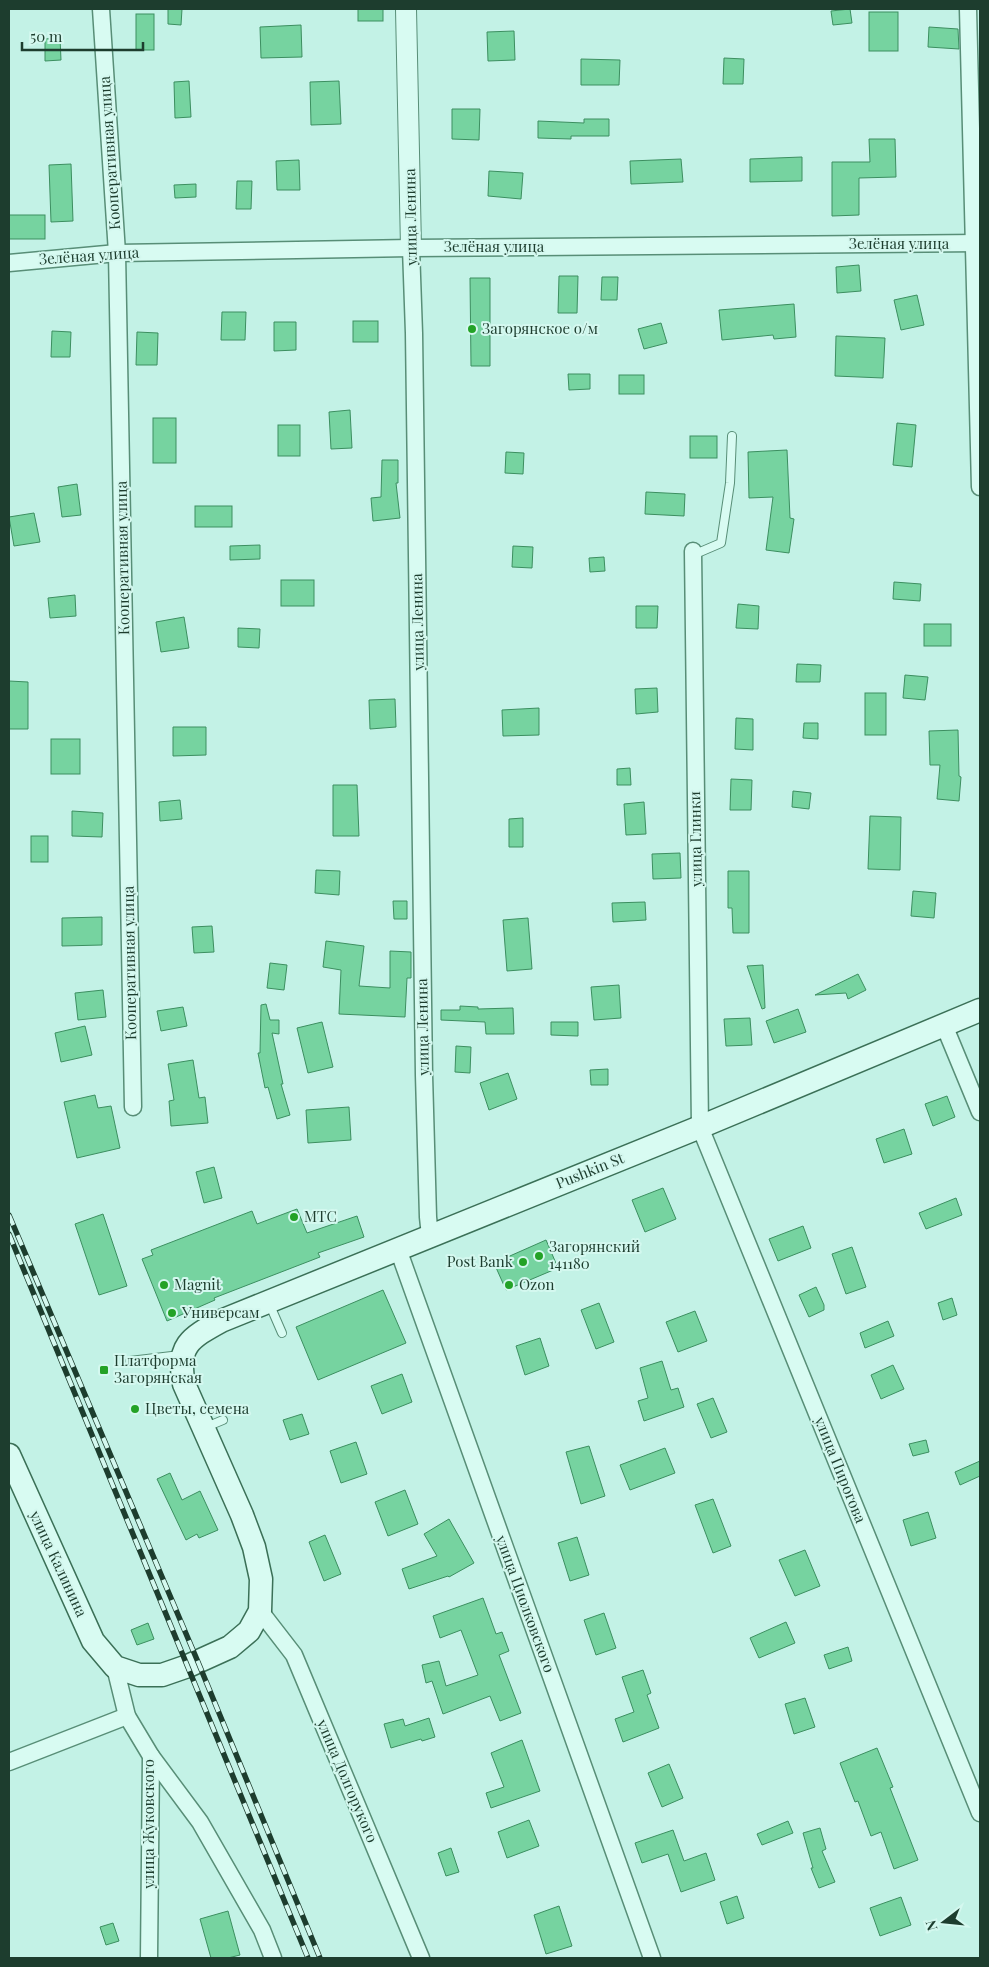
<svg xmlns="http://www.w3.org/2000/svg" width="989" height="1967" viewBox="0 0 989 1967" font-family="'Playfair Display',serif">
<rect width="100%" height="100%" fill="#c3f2e6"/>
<g fill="#76d3a0" stroke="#3c8f60">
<polygon points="168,9 182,9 181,25 168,24"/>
<rect x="358" y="9" width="25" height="12"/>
<polygon points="850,9 852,23 833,25 831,11"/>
<rect x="869" y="12" width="29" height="39"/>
<rect x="136" y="14" width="18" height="36"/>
<polygon points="301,25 302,57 261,58 260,27"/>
<polygon points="929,27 958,29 959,49 928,47"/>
<polygon points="514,31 515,60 488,61 487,32"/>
<polygon points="60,38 61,60 45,61 45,39"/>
<polygon points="724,58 744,59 743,84 723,84"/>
<polygon points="581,59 620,60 619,85 581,85"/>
<polygon points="189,81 191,117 175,118 174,82"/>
<polygon points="339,81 341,124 311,125 310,82"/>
<polygon points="452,109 480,109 479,140 452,139"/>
<polygon points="584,119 609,119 609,136 571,136 571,139 538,138 538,121 584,123"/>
<polygon points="869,139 895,139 896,177 859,178 859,215 832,216 832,162 870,162"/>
<polygon points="802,157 802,181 750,182 750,159"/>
<polygon points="681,159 683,182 631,184 630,161"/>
<polygon points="299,160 300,190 277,190 276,161"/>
<polygon points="71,164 73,221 51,222 49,165"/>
<polygon points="489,171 523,173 521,199 488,196"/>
<polygon points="237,181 252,181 251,209 236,209"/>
<polygon points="196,184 196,197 175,198 174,185"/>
<rect x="9" y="215" width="36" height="24"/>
<polygon points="859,265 861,291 837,293 836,267"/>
<polygon points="559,276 578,276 577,313 558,313"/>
<polygon points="602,277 618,277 617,300 601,300"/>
<polygon points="470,278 490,278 490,366 471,366"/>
<polygon points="917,295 924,325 901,330 894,300"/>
<polygon points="794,304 796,337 774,339 773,335 722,340 719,310"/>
<polygon points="222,312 246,312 245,340 221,340"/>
<rect x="353" y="321" width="25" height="21"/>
<polygon points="274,322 296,322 296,350 274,351"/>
<polygon points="661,323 667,343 644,349 638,329"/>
<polygon points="52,331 71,332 70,357 51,357"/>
<polygon points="137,332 158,333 157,365 136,365"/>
<polygon points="836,336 885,338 883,378 835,376"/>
<polygon points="568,374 590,374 590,389 569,390"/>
<rect x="619" y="375" width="25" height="19"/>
<polygon points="350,410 352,448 331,449 329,412"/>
<rect x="153" y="418" width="23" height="45"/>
<polygon points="897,423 916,425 912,467 893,465"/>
<rect x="278" y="425" width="22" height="31"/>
<rect x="690" y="436" width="27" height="22"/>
<polygon points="787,450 790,518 794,519 789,553 766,550 773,497 749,498 748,452"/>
<polygon points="506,452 524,453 523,474 505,473"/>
<polygon points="382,460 398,460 398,483 396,483 400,518 373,521 371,498 381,497"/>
<polygon points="77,484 81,515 62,517 58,487"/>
<polygon points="646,492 685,494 684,516 645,514"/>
<rect x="195" y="506" width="37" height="21"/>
<polygon points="34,513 40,542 14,546 9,517"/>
<polygon points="260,545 260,559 230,560 230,546"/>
<polygon points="513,546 533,547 532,568 512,567"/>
<polygon points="604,557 605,571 590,572 589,558"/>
<rect x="281" y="580" width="33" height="26"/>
<polygon points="894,582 921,584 920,601 893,599"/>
<polygon points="75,595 76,616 50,618 48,598"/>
<polygon points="738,604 759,606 758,629 736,628"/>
<polygon points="636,606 658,606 657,628 636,628"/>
<polygon points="184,617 189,648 161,652 156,622"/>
<rect x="924" y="624" width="27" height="22"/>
<polygon points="238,628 260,629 259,648 238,647"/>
<polygon points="797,664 821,665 820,682 796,682"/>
<polygon points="905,675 928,677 925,700 903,698"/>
<polygon points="9,681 28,682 28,729 9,729"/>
<polygon points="657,688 658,712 636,714 635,689"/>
<rect x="865" y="693" width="21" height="42"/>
<polygon points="395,699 396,727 370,729 369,700"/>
<polygon points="539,708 539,735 503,736 502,710"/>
<polygon points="736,718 753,719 753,750 735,749"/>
<polygon points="804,723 818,723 818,739 803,738"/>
<polygon points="173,727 206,727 206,755 173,756"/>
<polygon points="958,730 959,776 961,777 959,801 937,799 940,765 930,765 929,731"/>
<rect x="51" y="739" width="29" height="35"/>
<polygon points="630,768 631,785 617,785 617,769"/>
<polygon points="731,779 752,780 751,810 730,810"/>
<polygon points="333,785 357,785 359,836 333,836"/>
<polygon points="793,791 811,793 809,809 792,807"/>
<polygon points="180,800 182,819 160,821 159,802"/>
<polygon points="644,802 646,834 626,835 624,804"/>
<polygon points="72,811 103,813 102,837 72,836"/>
<polygon points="870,816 901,817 900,870 868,869"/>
<polygon points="523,818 523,847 509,847 509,819"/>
<rect x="31" y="836" width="17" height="26"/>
<polygon points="680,853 681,878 653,879 652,854"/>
<polygon points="316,870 340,871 339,895 315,893"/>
<polygon points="728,871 749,871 749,933 733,933 732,908 728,908"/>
<polygon points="913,891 936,893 934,918 911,916"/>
<polygon points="393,901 407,901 407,919 394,919"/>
<polygon points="645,902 646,920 613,922 612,903"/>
<polygon points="102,917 102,945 62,946 62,918"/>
<polygon points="528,918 532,969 507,971 503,920"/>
<polygon points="212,926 214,952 194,953 192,927"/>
<polygon points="326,941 364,946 359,986 390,988 390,951 411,952 411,978 407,978 405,1017 339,1014 341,970 323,967"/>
<polygon points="270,963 287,965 284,990 267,988"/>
<polygon points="763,965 765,1008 762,1009 747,966"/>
<polygon points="858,974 866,990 848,999 846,993 815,995"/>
<polygon points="619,985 621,1018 594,1020 591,987"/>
<polygon points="103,990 106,1017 78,1020 75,993"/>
<polygon points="266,1004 270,1020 279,1020 279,1034 272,1033 283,1084 281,1084 290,1115 277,1119 268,1087 265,1088 258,1053 260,1053 261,1005"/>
<polygon points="460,1006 478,1007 478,1009 513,1008 514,1034 486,1034 485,1022 441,1020 441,1010 460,1010"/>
<polygon points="183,1007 187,1026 161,1031 157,1011"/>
<polygon points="798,1009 806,1032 774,1043 766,1021"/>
<polygon points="750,1018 752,1045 726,1046 724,1019"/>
<polygon points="322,1022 333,1067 308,1073 297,1028"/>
<polygon points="551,1022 578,1022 578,1036 551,1035"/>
<polygon points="85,1026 92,1055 61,1062 55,1033"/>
<polygon points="456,1046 471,1047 470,1073 455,1072"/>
<polygon points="193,1060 199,1098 205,1097 208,1123 171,1126 169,1101 174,1100 168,1064"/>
<polygon points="608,1069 608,1085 591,1085 590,1070"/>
<polygon points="508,1073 517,1099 489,1110 480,1083"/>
<polygon points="95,1095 98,1108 111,1106 120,1148 77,1158 64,1102"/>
<polygon points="947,1096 955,1117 933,1126 925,1104"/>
<polygon points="349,1107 351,1140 308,1143 306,1110"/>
<polygon points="904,1129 912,1154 884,1163 876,1139"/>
<polygon points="214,1167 222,1198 204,1203 196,1172"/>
<polygon points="663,1188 676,1219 645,1232 632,1200"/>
<polygon points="956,1198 962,1215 926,1229 919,1213"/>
<polygon points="297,1209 307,1233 357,1216 364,1237 318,1253 320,1257 214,1298 215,1300 167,1321 142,1259 153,1255 151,1250 252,1211 257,1224"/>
<polygon points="103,1214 127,1286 99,1295 75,1224"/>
<polygon points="803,1226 811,1248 778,1261 769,1239"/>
<polygon points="546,1240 558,1268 506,1290 494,1263"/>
<polygon points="852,1247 866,1287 846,1294 832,1254"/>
<polygon points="816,1287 824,1305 824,1310 809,1317 799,1295"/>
<polygon points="383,1290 406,1343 318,1380 296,1327"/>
<polygon points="952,1298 957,1315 943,1320 938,1303"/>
<polygon points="599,1303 614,1342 596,1349 581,1310"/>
<polygon points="695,1311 707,1341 678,1352 666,1322"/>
<polygon points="888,1321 894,1336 865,1348 860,1333"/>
<polygon points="540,1338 549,1366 525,1375 516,1346"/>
<polygon points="662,1361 671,1390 678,1388 684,1407 644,1421 638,1401 648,1398 640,1368"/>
<polygon points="893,1365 904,1389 881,1399 871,1375"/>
<polygon points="402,1374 412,1402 382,1414 371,1386"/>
<polygon points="713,1398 727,1432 711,1438 697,1404"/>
<polygon points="302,1414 309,1434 290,1440 283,1420"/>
<polygon points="926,1440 929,1452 913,1456 909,1444"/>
<polygon points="356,1442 367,1474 341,1483 330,1451"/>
<polygon points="589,1446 605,1496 581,1504 566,1452"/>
<polygon points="665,1448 675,1473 630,1490 620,1465"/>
<polygon points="980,1461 980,1476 960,1485 955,1472"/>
<polygon points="170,1473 182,1500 200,1491 218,1530 199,1538 197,1534 186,1540 157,1479"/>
<polygon points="405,1490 418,1524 388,1536 375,1502"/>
<polygon points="713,1499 731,1546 713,1553 695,1505"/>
<polygon points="928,1512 936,1538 911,1546 903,1520"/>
<polygon points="449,1519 474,1563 449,1577 448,1576 409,1589 402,1569 437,1556 424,1534"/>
<polygon points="325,1535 341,1574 324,1581 309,1542"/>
<polygon points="577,1537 589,1575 570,1581 558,1543"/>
<polygon points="805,1550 820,1586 795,1596 779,1560"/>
<polygon points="483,1598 496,1634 502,1632 509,1651 499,1655 521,1713 500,1721 490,1696 443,1714 432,1681 426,1683 422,1665 439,1661 446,1686 478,1675 461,1630 440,1638 433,1616"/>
<polygon points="604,1613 616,1648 596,1655 584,1620"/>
<polygon points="786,1622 795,1643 759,1658 750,1638"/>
<polygon points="148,1623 154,1639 137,1645 131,1630"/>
<polygon points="848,1647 852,1661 829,1669 824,1655"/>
<polygon points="643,1670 651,1693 647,1695 659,1728 623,1742 615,1719 634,1712 622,1677"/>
<polygon points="805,1698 815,1727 794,1734 785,1704"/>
<polygon points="429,1718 435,1737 422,1741 421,1739 391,1748 384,1724 403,1719 405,1726"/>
<polygon points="522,1740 540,1791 491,1808 486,1793 504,1787 491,1753"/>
<polygon points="877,1748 893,1787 890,1788 918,1860 894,1869 881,1832 871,1836 858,1801 855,1802 840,1763"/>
<polygon points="669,1764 683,1798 662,1807 648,1773"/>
<polygon points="529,1820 539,1846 507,1858 498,1832"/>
<polygon points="788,1821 793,1833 762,1845 757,1834"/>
<polygon points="820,1828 826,1849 822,1851 835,1882 819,1888 811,1868 813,1868 803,1833"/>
<polygon points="673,1830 684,1861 706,1853 715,1880 681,1892 668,1854 642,1863 635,1843"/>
<polygon points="451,1848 459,1872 446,1876 438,1853"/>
<polygon points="737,1896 744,1918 727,1924 720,1902"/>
<polygon points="901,1897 911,1925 880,1936 870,1908"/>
<polygon points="559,1906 572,1946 546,1954 534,1915"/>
<polygon points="228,1911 240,1955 228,1958 211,1958 200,1919"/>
<polygon points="113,1923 119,1941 106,1945 100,1927"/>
</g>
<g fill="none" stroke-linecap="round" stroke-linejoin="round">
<defs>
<g id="service">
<polyline points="693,551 700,552 721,543 730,483 732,436"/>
<polyline points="269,1303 282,1333"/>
<polyline points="130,1361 180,1355"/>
<polyline points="206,1427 223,1420"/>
</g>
<g id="minor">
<polyline points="101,9 117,253 133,1107"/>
<polyline points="968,9 980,487"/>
<polyline points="411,248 414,333 424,1075 428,1217 430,1236"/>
<polyline points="9,263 117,253 411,248 980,243"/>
<polyline points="693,551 700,1127 980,1813"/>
<polyline points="944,1025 980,1112"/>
<polyline points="398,1249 652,1958"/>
<polyline points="260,1611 294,1655 421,1958"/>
<polyline points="115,1667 127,1716 151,1756 149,1958"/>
<polyline points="151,1756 200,1822 262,1930 273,1958"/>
<polyline points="9,1762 127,1716"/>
</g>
<polyline id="tertiary" points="406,9 411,248"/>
<path id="secondary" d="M 9,1455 L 93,1641 L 115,1667 L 139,1675 L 162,1675 L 188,1666 L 230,1647 L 249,1631 L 260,1611 L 261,1579 L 254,1547 L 242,1515 L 184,1384 C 176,1346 190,1338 221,1321 L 700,1127 L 980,1010"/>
</defs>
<use href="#service" stroke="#588e77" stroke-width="10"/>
<use href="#minor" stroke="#588e77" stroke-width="19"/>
<use href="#tertiary" stroke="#588e77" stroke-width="22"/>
<use href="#secondary" stroke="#3b7057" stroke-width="25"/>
<use href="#service" stroke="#d8fbf2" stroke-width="8"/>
<use href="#minor" stroke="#d8fbf2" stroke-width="16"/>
<use href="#tertiary" stroke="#d8fbf2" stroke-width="20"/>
<use href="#secondary" stroke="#d8fbf2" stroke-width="22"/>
<defs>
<g id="rail">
<polyline points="9,1215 198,1662 320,1958"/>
<polyline points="9,1234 308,1958"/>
</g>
</defs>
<use href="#rail" stroke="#1d3d2e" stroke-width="5.5"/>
<use href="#rail" stroke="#d4f8ef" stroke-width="4" stroke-dasharray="11" stroke-linecap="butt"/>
</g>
<g fill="#23a226" stroke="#d4f8ef" stroke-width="2">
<circle cx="472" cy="329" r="5"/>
<circle cx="294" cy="1217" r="5"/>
<circle cx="539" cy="1256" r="5"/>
<circle cx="523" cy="1262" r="5"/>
<circle cx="164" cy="1285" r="5"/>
<circle cx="509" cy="1285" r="5"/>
<circle cx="172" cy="1313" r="5"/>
<rect x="99" y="1365" width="10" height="10" rx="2.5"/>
<circle cx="135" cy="1409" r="5"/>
</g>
<g text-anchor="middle" stroke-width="4" stroke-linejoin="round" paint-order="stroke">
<g font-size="15" fill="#1d3d2e" stroke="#d4f8ef">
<text transform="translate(110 153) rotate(-94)" y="5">Кооперативная улица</text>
<text transform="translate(411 217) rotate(-91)" y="5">улица Ленина</text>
<text x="899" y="249">Зелёная улица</text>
<text x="494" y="252">Зелёная улица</text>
<text transform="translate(89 256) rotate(-4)" y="5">Зелёная улица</text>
<text transform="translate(123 558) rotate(-91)" y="5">Кооперативная улица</text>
<text transform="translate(418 622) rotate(-91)" y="5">улица Ленина</text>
<text transform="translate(696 839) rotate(-91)" y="5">улица Глинки</text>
<text transform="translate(130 963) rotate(-91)" y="5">Кооперативная улица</text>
<text transform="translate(423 1027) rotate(-91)" y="5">улица Ленина</text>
<text transform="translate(590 1171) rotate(-22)" y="5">Pushkin St</text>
<text transform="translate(840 1470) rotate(68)" y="5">улица Пирогова</text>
<text transform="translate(58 1564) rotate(65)" y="5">улица Калинина</text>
<text transform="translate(525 1604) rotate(70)" y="5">улица Циолковского</text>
<text transform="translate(347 1781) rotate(67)" y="5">улица Долгорукого</text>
<text transform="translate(149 1824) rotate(-90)" y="5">улица Жуковского</text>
</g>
<g font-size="15" fill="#1d3d2e" stroke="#d4f8ef" text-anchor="start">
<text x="482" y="334">Загорянское о/м</text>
<text x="304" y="1222">МТС</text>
<text x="549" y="1252">Загорянский<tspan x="549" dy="17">141180</tspan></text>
<text x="513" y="1267" text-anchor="end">Post Bank</text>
<text x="174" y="1290">Magnit</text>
<text x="519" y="1290">Ozon</text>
<text x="182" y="1318">Универсам</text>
<text x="114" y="1366">Платформа<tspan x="114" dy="17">Загорянская</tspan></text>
<text x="145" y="1414">Цветы, семена</text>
</g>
</g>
<rect width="989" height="1967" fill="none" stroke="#1d3d2e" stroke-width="20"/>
<g transform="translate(944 1922) rotate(254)" stroke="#d4f8ef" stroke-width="4" paint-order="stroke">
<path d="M0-4L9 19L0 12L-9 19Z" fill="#1d3d2e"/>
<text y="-8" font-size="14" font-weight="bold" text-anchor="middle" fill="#1d3d2e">N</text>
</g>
<path d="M22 42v8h121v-8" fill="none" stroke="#1d3d2e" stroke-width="2.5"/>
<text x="30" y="42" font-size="15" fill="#1d3d2e" stroke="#d4f8ef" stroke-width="4" paint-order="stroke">50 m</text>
</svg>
